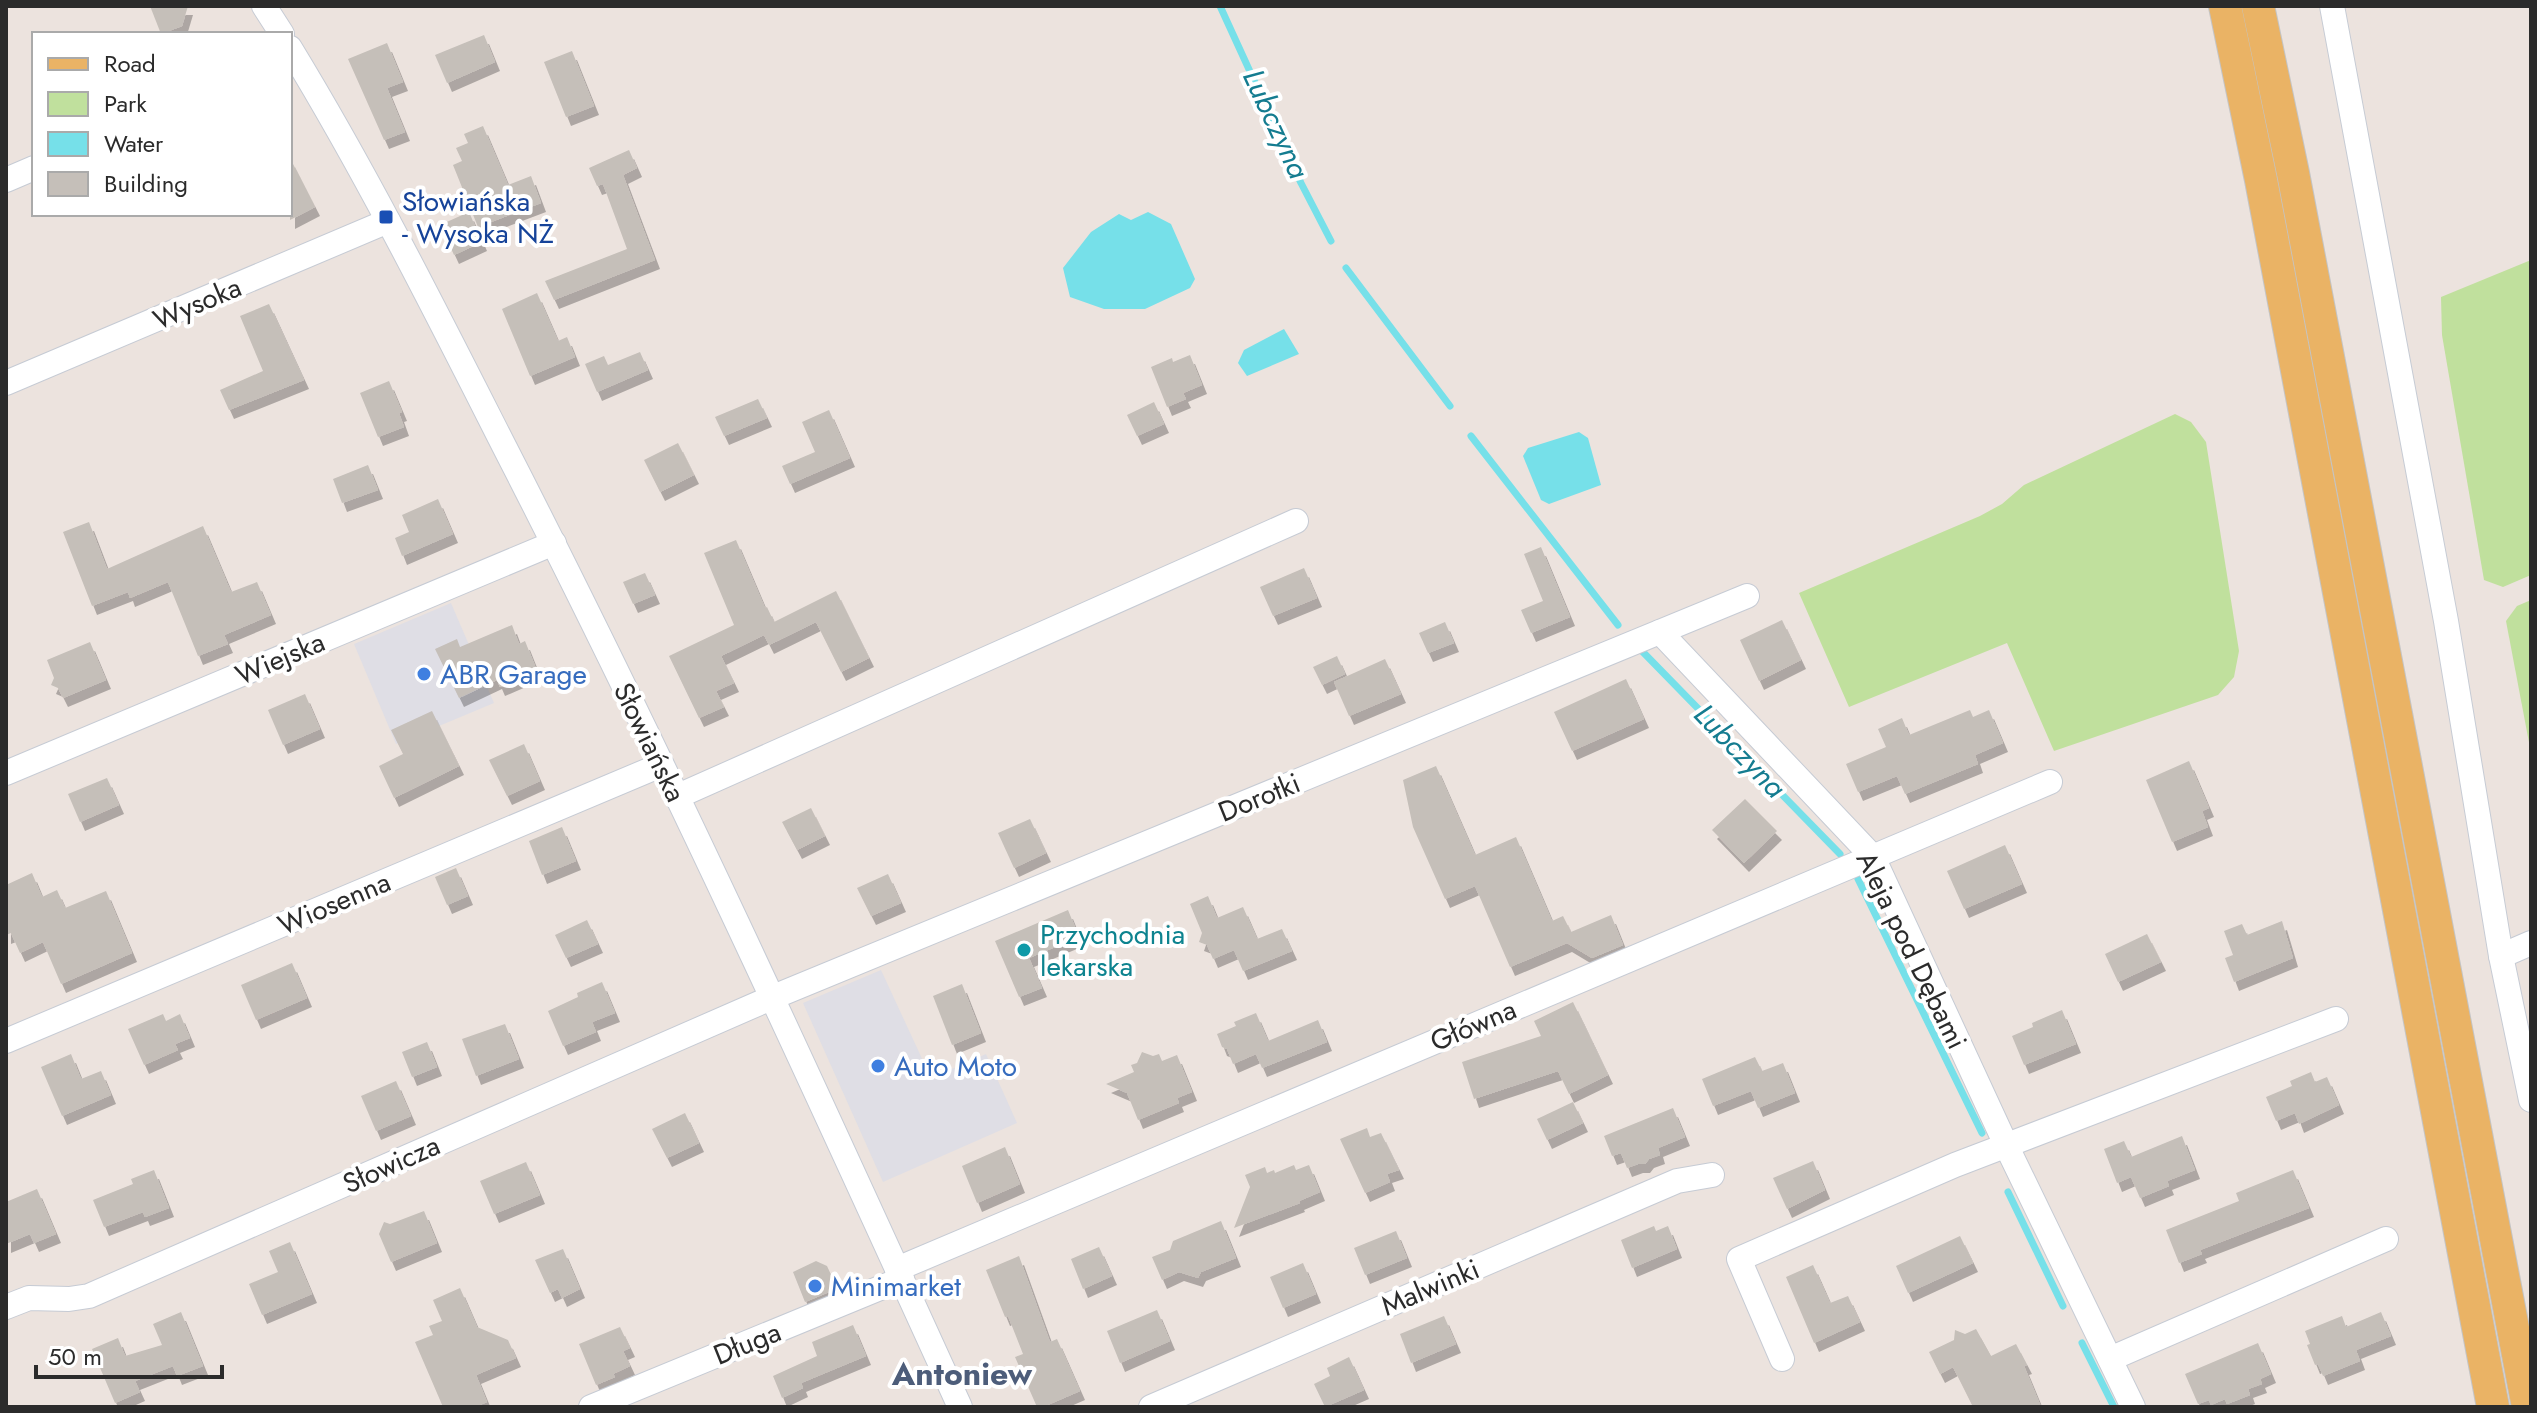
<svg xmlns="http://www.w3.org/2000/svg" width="2537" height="1413" viewBox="0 0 2537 1413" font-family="Jost,sans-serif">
<defs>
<filter id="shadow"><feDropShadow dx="5" dy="9" stdDeviation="0" flood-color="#0004"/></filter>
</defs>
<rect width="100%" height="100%" fill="#ece3de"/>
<g fill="#dfdee5">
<polygon points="451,603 494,703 396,744 354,644"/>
<polygon points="881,970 931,1078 986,1054 1017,1123 883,1182 803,1003"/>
</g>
<g fill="#c0e09d">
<polygon points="2531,260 2531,575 2503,587 2484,580 2442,335 2441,297"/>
<polygon points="2175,414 2191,422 2206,442 2239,651 2234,677 2218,695 2054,751 2007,643 1849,707 1799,593 1980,516 2002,504 2024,485"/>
<polygon points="2531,600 2531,753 2506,621 2517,606"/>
</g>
<g fill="#76e0e9">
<polygon points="1148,212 1171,224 1195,279 1190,288 1145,309 1104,309 1070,297 1063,268 1091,232 1119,214 1131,220"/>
<polygon points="1284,329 1299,354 1247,376 1238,363 1244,350"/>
<polygon points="1579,432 1588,438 1601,485 1549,504 1541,500 1523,456 1528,448"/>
</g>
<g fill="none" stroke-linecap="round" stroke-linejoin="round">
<g stroke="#76e0e9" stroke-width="7">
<polyline points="1220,6 1301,183 1331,241"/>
<polyline points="1346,268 1450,406"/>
<polyline points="1471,436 1618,625"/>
<polyline points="1639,648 1840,854"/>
<polyline points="1858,879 1982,1133"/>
<polyline points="2008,1192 2063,1306"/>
<polyline points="2082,1343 2114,1407"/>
</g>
</g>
<g fill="#c5bfb9" filter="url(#shadow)">
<polygon points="150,6 188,6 182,26 161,34"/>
<polygon points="484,35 495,62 447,83 435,55"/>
<polygon points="387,43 403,82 387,88 405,132 384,140 348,59"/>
<polygon points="572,51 594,106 566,117 544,62"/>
<polygon points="483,126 508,185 531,176 541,203 478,227 453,165 462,161 456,148 468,143 464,134"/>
<polygon points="629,150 637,168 623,175 655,260 554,300 545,281 627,249 603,184 597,186 589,168"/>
<polygon points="290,158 315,207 290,220"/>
<polygon points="469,212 482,242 454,255 440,225"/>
<polygon points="537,293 558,341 567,337 575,357 530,376 502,309"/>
<polygon points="269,304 304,380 229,410 220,390 263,371 240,316"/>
<polygon points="640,352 648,370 597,392 585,364 604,356 608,365"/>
<polygon points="1190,355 1202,385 1183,393 1186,399 1167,407 1151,367 1172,358 1173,362"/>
<polygon points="389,381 402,412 399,413 404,427 378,437 360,393"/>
<polygon points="758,399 767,418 724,436 715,417"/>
<polygon points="1154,402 1164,424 1137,436 1127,415"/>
<polygon points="829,410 850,458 790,484 782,466 815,452 802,422"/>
<polygon points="678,443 694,475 660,492 644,460"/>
<polygon points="368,465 378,490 342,503 333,479"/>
<polygon points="438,499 453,534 402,556 395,538 409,532 402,515"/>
<polygon points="89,522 107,569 203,526 231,592 257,582 271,615 224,635 228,644 198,656 168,582 130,598 128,592 92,606 63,532"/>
<polygon points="736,540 765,608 767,607 774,622 836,591 869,658 841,672 816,622 769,645 764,635 721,656 734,683 716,691 724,707 699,718 669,656 734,625 704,553"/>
<polygon points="1541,547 1570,617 1531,633 1521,610 1543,601 1524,554"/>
<polygon points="1304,568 1317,598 1273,616 1260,587"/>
<polygon points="645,573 655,595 633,604 623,582"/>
<polygon points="1782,620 1801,660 1759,681 1740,640"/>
<polygon points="1445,622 1454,643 1428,653 1419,633"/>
<polygon points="512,625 519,644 525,641 537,671 500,687 497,680 459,698 435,649 457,639 460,647"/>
<polygon points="90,642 106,680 63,698 58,688 51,685 54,678 47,660"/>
<polygon points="1337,656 1345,674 1322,685 1313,667"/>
<polygon points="1385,659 1401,694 1349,716 1334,682"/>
<polygon points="1626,679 1644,719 1572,751 1554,712"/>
<polygon points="305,694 320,729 283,745 268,710"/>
<polygon points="1970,710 1973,717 1989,710 2003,743 1975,755 1978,764 1905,794 1897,776 1858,792 1846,764 1886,747 1878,729 1902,718 1909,735"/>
<polygon points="432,711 459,766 394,798 379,766 403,754 391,730"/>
<polygon points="524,744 540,781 507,796 489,760"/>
<polygon points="2189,761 2209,808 2202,811 2208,827 2172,842 2146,780"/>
<polygon points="1436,766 1475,855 1516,837 1552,921 1563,916 1571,932 1611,915 1623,945 1592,958 1567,943 1510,967 1475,886 1445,899 1413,827 1403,780"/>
<polygon points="107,778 119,805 80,822 68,794"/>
<polygon points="1745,799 1777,831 1744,863 1712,830"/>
<polygon points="811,808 825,836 797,850 782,822"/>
<polygon points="1030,819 1046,853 1014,868 998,833"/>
<polygon points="562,827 576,861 542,875 529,841"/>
<polygon points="2005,845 2022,884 1964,909 1947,871"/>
<polygon points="456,868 468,896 447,905 435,877"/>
<polygon points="32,873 42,897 57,890 65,908 106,891 132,953 61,984 43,942 20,953 11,933 6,935 6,885"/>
<polygon points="888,874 901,903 871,916 857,888"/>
<polygon points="1208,896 1217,918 1243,907 1257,939 1282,929 1292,951 1243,971 1234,950 1213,959 1207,945 1199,942 1202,933 1190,904"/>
<polygon points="1068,910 1079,937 1029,958 1042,988 1019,997 995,941"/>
<polygon points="587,920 598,944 566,958 555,935"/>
<polygon points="2282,921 2293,958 2234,982 2225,958 2233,955 2224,931 2242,924 2247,935"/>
<polygon points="2147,934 2161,962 2118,982 2105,954"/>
<polygon points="292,963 307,998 256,1020 241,985"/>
<polygon points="602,982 615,1013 592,1022 596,1032 563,1046 548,1011 578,997 577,993"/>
<polygon points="962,984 981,1033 952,1045 933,996"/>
<polygon points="1573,1002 1608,1075 1569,1094 1558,1071 1474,1099 1462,1062 1541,1036 1534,1021"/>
<polygon points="2062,1010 2076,1044 2024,1065 2012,1036 2033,1027 2032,1023"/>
<polygon points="1256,1013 1268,1041 1318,1020 1327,1042 1262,1068 1256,1054 1233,1064 1227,1049 1222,1047 1217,1034 1236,1026 1234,1022"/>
<polygon points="163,1014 166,1021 180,1014 190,1038 175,1044 178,1050 144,1065 128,1029"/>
<polygon points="505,1024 519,1059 476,1076 462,1039"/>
<polygon points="427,1042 437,1067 412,1077 402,1052"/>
<polygon points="1142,1052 1153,1056 1159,1054 1162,1061 1177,1055 1192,1092 1177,1098 1179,1103 1138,1120 1127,1093 1106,1084 1134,1072 1131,1065 1137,1063"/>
<polygon points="71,1054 81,1079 101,1071 111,1095 62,1116 41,1067"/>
<polygon points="1755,1057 1762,1071 1783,1063 1795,1093 1758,1108 1751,1091 1713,1106 1702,1079"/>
<polygon points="2311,1072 2315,1082 2327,1077 2339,1105 2299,1124 2295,1113 2276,1121 2266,1097 2292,1086 2290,1081"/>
<polygon points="396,1081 411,1116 376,1131 361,1096"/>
<polygon points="1573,1102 1583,1123 1547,1140 1537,1119"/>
<polygon points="1673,1108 1685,1137 1658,1148 1660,1155 1649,1159 1645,1164 1638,1164 1627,1168 1621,1153 1612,1156 1604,1136"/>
<polygon points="685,1113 699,1143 667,1158 652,1129"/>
<polygon points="1367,1128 1370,1137 1381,1133 1399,1170 1387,1174 1390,1182 1365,1193 1340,1139"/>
<polygon points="2182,1136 2195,1170 2167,1181 2169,1186 2140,1198 2131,1177 2117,1183 2104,1149 2124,1141 2131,1157"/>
<polygon points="1005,1147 1020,1184 977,1203 962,1166"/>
<polygon points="1813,1161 1825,1190 1787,1209 1773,1178"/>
<polygon points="526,1162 540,1195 494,1214 480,1181"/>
<polygon points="1294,1165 1296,1170 1309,1165 1320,1192 1299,1201 1300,1203 1234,1228 1250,1187 1245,1175 1265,1167 1267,1173 1274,1170 1275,1173"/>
<polygon points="154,1170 169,1208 145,1217 143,1212 104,1227 93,1200 133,1184 131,1179"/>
<polygon points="2293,1170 2309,1208 2200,1250 2202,1254 2179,1263 2166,1230 2239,1201 2236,1193"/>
<polygon points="37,1189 56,1234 34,1243 30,1234 6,1244 6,1202"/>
<polygon points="424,1211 437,1243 391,1262 379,1234 384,1222 390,1224"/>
<polygon points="1221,1221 1236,1258 1201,1272 1198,1278 1179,1272 1162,1280 1152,1257 1170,1250 1173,1241"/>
<polygon points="1654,1226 1656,1231 1668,1226 1677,1249 1632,1268 1621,1240"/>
<polygon points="1396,1231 1407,1258 1365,1275 1354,1248"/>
<polygon points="1960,1236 1973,1263 1908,1293 1896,1266"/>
<polygon points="290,1242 312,1294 262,1315 249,1284 278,1272 269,1251"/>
<polygon points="1099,1247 1112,1276 1083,1289 1071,1259"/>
<polygon points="563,1249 580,1289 562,1298 558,1289 550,1293 535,1260"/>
<polygon points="1019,1256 1050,1342 1057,1339 1080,1391 1043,1407 1037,1407 1015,1357 1023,1354 1008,1316 1005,1317 986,1270"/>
<polygon points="816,1261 827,1266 834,1281 829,1292 805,1302 793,1272"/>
<polygon points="1303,1263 1316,1294 1283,1308 1270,1277"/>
<polygon points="1813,1265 1830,1303 1848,1296 1860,1322 1814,1343 1786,1277"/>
<polygon points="460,1288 477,1327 508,1340 516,1358 476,1375 487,1402 475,1407 443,1407 415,1342 433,1335 429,1326 442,1321 433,1300"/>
<polygon points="1157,1310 1170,1341 1120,1363 1107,1331"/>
<polygon points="181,1312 203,1366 177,1376 173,1366 135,1381 140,1392 115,1403 92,1349 118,1338 125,1356 162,1345 153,1324"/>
<polygon points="2381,1312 2391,1336 2356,1350 2360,1361 2323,1376 2318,1364 2315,1365 2307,1345 2310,1344 2305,1331 2342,1316 2346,1327"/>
<polygon points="1444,1316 1456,1344 1411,1363 1400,1334"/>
<polygon points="853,1325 866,1356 801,1383 803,1388 782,1398 773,1376 817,1356 812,1342"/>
<polygon points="620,1327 630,1348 623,1351 630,1366 613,1374 615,1377 596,1385 579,1344"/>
<polygon points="1976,1329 1991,1356 2016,1344 2027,1365 2024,1366 2041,1407 1973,1407 1953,1367 1940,1374 1929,1352 1954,1340 1955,1330 1965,1334"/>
<polygon points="2258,1343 2271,1374 2260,1379 2262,1384 2248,1389 2250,1395 2227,1404 2225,1399 2211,1405 2209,1400 2198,1404 2185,1374"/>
<polygon points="1349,1357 1364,1390 1325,1407 1314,1384 1330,1376 1327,1368"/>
</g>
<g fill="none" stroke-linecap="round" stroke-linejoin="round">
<defs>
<g id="minor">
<polyline points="264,6 282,34"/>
<polyline points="2332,6 2446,621 2501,956 2531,1100"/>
<path d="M 290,48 C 368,176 435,310 503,444 C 665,760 813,1084 960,1407"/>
<polyline points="6,180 34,168"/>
<polyline points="6,383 388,221"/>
<polyline points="1660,632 1873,857 2007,1147 2133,1407"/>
<polyline points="6,773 554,543"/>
<polyline points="676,797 1296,521"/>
<polyline points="2501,956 2531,943"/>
<polyline points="6,1041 661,765"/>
<polyline points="897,1269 2050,782"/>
<polyline points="6,1307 29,1298 69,1299 89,1296 771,998 1747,596"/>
<polyline points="1782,1359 1739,1259 1955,1165 2336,1019"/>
<polyline points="2110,1359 2386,1239"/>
<polyline points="591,1407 902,1279"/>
<polyline points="1151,1407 1677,1181 1712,1175"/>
</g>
<g id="major">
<polyline points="2225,6 2261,180 2493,1407"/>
<polyline points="2258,6 2293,173 2528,1407"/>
</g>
</defs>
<use href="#minor" stroke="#c6cbd4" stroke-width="26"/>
<use href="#major" stroke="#c4c4c4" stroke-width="34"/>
<use href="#minor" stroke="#fff" stroke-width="24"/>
<use href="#major" stroke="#eab365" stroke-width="32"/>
</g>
<rect fill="#1a4fb4" stroke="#fff" stroke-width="3" x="378" y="209" width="16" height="16" rx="4"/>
<g fill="#3f7fe0" stroke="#fff" stroke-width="3">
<circle cx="424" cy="674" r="8"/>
<circle cx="878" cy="1066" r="8"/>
<circle cx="815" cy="1286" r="8"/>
</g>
<circle fill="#0f9aa8" stroke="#fff" stroke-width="3" cx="1024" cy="950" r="8"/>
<g text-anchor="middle" stroke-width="8" stroke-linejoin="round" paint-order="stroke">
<g font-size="28" fill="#164399" stroke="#fff" text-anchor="start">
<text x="402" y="211">Słowiańska<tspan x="402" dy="32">- Wysoka NŻ</tspan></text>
</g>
<g font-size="28" fill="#2b2b2b" stroke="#fff">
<text transform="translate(197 303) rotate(-23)" y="10">Wysoka</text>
<text transform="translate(280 658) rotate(-23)" y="10">Wiejska</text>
<text transform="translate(650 742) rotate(64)" y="10">Słowiańska</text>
<text transform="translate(1259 797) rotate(-22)" y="10">Dorotki</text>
<text transform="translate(334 903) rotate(-23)" y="10">Wiosenna</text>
<text transform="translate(1912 950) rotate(64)" y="10">Aleja pod Dębami</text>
<text transform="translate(1473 1025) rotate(-23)" y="10">Główna</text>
<text transform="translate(391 1164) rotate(-24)" y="10">Słowicza</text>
<text transform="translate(1430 1287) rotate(-23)" y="10">Malwinki</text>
<text transform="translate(747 1343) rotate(-22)" y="10">Długa</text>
</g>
<g font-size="28" fill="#366cbe" stroke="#fff" text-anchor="start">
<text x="440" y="684">ABR Garage</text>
<text x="894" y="1076">Auto Moto</text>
<text x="831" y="1296">Minimarket</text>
</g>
<g font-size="28" fill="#0d838f" stroke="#fff" text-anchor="start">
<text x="1040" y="944">Przychodnia<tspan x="1040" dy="32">lekarska</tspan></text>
</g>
<g font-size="30" font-style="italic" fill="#147c90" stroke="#fff">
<text transform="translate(1276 124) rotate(65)" y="10">Lubczyna</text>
<text transform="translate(1740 751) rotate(46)" y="10">Lubczyna</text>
</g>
<g font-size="32" font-weight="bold" fill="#4d5d7a" stroke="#fff">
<text x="962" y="1385">Antoniew</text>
</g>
</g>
<rect width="2537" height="1413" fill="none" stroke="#2b2b2b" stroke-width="16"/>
<rect x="32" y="32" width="260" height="184" fill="#ffffff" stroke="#aaaaaa" stroke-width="2"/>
<rect x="48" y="58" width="40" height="12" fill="#eab365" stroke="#aaaaaa" stroke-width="2"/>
<text x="104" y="72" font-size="24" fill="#2b2b2b">Road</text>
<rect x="48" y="92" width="40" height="24" fill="#c0e09d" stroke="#aaaaaa" stroke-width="2"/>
<text x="104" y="112" font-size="24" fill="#2b2b2b">Park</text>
<rect x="48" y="132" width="40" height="24" fill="#76e0e9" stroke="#aaaaaa" stroke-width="2"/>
<text x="104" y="152" font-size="24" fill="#2b2b2b">Water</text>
<rect x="48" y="172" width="40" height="24" fill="#c5bfb9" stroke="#aaaaaa" stroke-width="2"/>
<text x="104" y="192" font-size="24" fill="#2b2b2b">Building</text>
<path d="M36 1365v12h186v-12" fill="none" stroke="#2b2b2b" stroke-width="4"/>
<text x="48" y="1365" font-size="24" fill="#2b2b2b" stroke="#ffffff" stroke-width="6" paint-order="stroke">50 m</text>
</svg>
